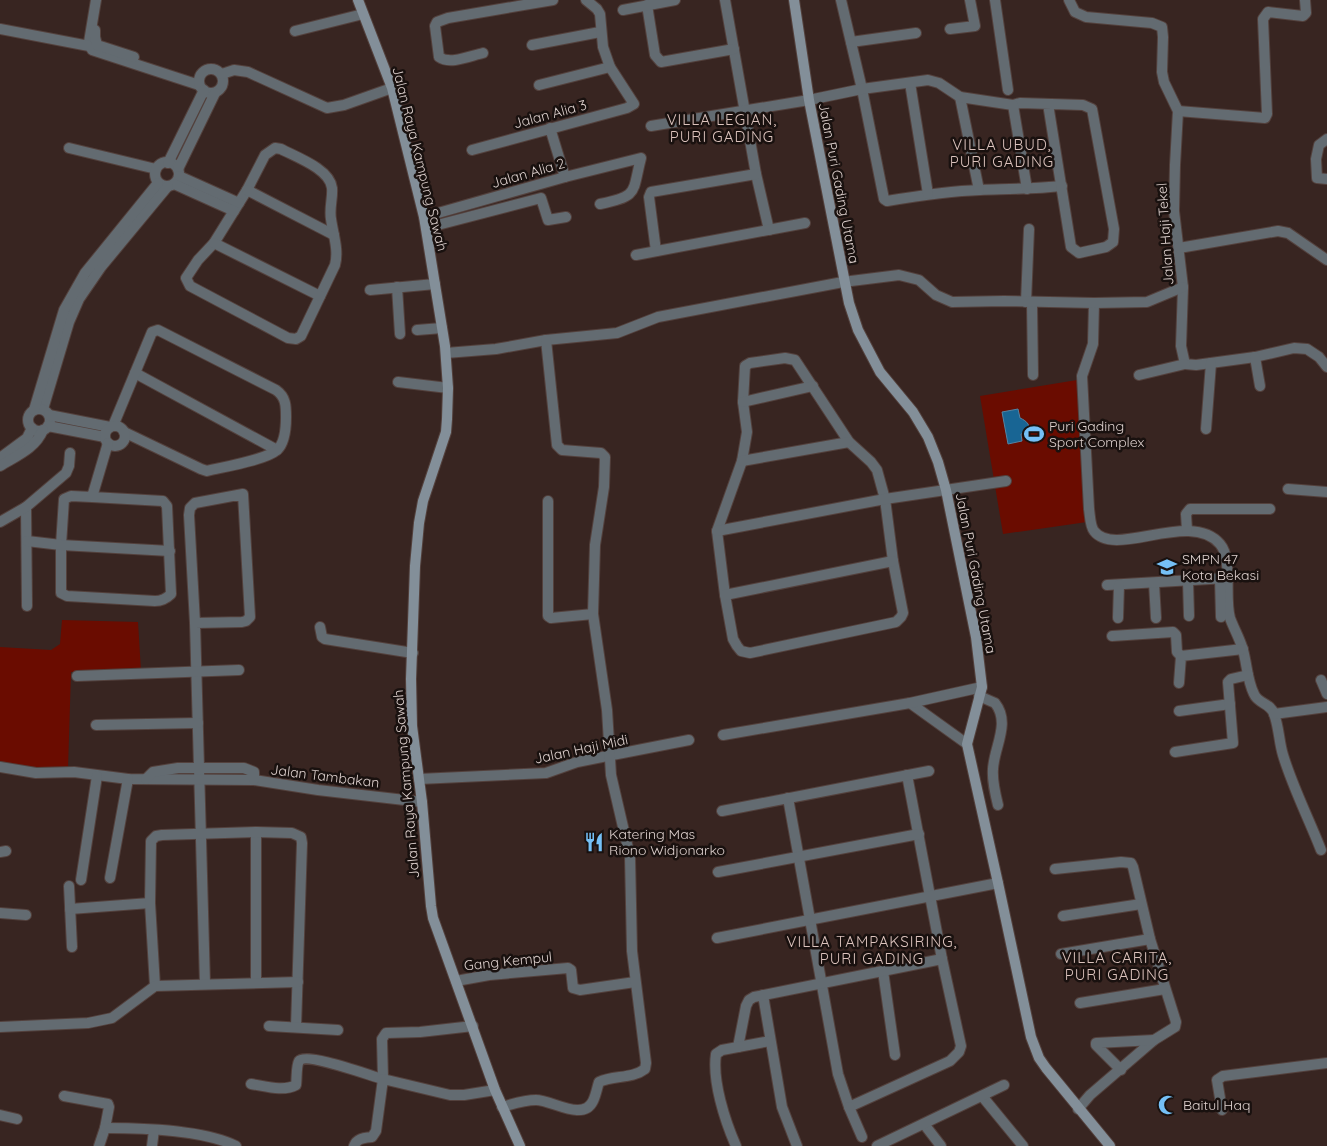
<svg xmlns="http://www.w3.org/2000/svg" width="1327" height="1146" viewBox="0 0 1327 1146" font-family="Quicksand,sans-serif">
<rect width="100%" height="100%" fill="#382521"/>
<g fill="#6a0c00">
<polygon points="1077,380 1087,522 1003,534 980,396"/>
<polygon points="62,620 138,622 141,671 71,672 68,769 43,771 0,764 0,647 51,650 60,644"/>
</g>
<path fill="#186594" stroke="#5385a5" d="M 1018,409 L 1020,418 C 1027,421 1032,426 1027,433 L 1021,434 L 1022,441 L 1008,444 L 1002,412 Z"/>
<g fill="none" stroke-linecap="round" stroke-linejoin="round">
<defs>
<g id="street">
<polyline points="96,0 89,42 92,50 199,85"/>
<polyline points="725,0 756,174 769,230"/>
<path d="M 841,0 L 862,89 L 884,199 L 887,201 C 917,196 949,191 980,190 C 1007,189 1034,189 1062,186"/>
<polyline points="995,0 1008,90"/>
<polyline points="1069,0 1075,12 1086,17 1152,23 1162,27 1163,37 1162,72 1164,82 1178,111 1175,165 1174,211 1183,287 1181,346 1185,364 1196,365 1255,357 1294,348 1307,349 1319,357 1327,367"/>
<polyline points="647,5 655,55 661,62 734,49"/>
<polyline points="623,10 675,0"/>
<polyline points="0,29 89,46"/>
<polyline points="950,29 975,26 970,0"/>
<polyline points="95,30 95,37 97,45 134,57"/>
<polyline points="295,31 363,14"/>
<polyline points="851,42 916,33"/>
<polyline points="532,45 600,32"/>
<path d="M 483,53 C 470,56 450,65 439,57 L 435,26 L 437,22 L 448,18 L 553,0"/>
<circle cx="211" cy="81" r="12"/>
<polyline points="222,74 234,70 248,72 327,108 344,105 392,88"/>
<polyline points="910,83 928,194"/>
<polyline points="539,85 610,67"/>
<polyline points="960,97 979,190"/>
<polyline points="1013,105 1020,103 1083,105 1092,109 1114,229 1113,242 1106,247 1079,253 1071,247 1048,104"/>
<polyline points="1178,111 1265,118 1267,114 1263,19 1268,12 1303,16 1306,13 1305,0"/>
<polyline points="651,126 809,100 862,89 928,80 939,83 960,97 1013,105 1027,189"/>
<polyline points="550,128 565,177"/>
<polyline points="1327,139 1319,145 1316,159 1317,178 1327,179"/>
<polyline points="69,148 156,169"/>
<path d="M 275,148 L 281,149 C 296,157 330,169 332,188 C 333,198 329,208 331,219 C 333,234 339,250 335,265 L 301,336 L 296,339 L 288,338 L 190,286 L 186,278 L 198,260 L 214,243 L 247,190 L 265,155 Z"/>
<polyline points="472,150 627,108 634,104 610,67 603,47 600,14 597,9 586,0"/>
<circle cx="167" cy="174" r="12"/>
<polyline points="168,163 204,90"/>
<polyline points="178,169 215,93"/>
<polyline points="179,176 239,203"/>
<polyline points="174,184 234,211"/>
<polyline points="247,190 334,235"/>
<path d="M 424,217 L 565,177 L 641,158 C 632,193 639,196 600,204"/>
<polyline points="426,228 541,198 548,220 566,217"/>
<polyline points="214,243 320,296"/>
<polyline points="1179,248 1278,231 1288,233 1327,260"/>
<polyline points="656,251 649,197 651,192 756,174"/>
<polyline points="636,255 805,223"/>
<polyline points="397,287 400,334"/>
<polyline points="370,290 435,284"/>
<polyline points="1026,302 1029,229"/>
<polyline points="1032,303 1033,375"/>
<path d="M 1094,303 L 1093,344 L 1082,376 L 1089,509 C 1090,515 1090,526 1094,531 C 1115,559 1190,509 1220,544 C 1233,559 1224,597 1230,618 C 1234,629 1240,639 1243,650 C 1247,664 1247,680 1254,694 C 1258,704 1271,703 1274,714 C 1279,727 1279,742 1283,755 C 1293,788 1309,819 1321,850"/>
<polyline points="417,330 442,328"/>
<polyline points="446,353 496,349 546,340 617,333 658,317 843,282 899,275 919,280 936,295 952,302 1004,301 1094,303 1147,302 1183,287"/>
<polyline points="1255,357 1260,386"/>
<polygon points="785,358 795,360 849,442 871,462 877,470 885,499 893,561 903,613 901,617 896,622 750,653 741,651 737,646 733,639 725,595 717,531 742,461 747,432 743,402 745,366 750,363"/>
<polyline points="135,373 277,450"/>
<polyline points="1139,375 1185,364"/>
<polyline points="398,382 448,388"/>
<polyline points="743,402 813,386"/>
<polyline points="43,409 69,322 79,299 101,267 168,186"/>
<circle cx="39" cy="420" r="11"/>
<polyline points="34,410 64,310 85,273 158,183"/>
<polyline points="49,415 110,427"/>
<polyline points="48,426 105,437"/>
<path d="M 113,426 L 152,332 L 158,330 L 276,390 C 286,397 286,406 286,417 C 286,427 285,443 277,450 C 266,460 223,467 207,471 L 201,469 L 124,432"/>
<circle cx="115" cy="436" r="10"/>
<polyline points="1206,429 1211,363"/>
<polyline points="0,458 27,438 32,428"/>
<polyline points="742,461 849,442"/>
<path d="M 0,466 C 16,456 35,449 43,430"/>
<polyline points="1288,489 1327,492"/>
<path d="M 92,497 L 71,496 L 64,499 L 61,545 L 61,593 L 67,596 L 155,601 C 162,601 166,599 171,594 L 167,506 L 163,501 L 92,497 L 108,443"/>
<polyline points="548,501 548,616 551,618 593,614"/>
<polyline points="26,507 27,606"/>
<polyline points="0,522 26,507 66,473 69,466 70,453"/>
<polyline points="1187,530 1186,514 1190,509 1270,509"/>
<polyline points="717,531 885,499 1006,481"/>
<polyline points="27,541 61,545 170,551"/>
<polyline points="1220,579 1221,617"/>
<polyline points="1188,581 1189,616"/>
<polyline points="1154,583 1156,618"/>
<polyline points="1107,585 1227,578"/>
<polyline points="725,595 893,561"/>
<polyline points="1118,618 1119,585"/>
<polyline points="195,623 242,622 246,621 250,617 243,494 195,503 190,508 189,515 195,623 205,984"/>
<polyline points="320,627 322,637 325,639 413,653"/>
<polyline points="1112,636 1173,632 1176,635 1177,652 1181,656"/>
<polyline points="77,676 239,670"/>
<polyline points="1321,680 1327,694"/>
<polyline points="1179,683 1181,656 1243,649"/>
<path d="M 979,696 L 995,703 C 1011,723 994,747 993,769 C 992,781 995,793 998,805"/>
<polyline points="910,703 967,744"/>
<polyline points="1179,711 1230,704"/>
<polyline points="1274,714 1327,707"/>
<polyline points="96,725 198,723"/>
<polyline points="723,735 910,703 982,687"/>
<polyline points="1175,752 1233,743 1228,682 1231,679 1248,675"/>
<polyline points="0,767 36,773 74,772 128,779 254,780 318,790 422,802"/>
<polyline points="146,779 153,772 178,768 244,768 254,772 254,780"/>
<polyline points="419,779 546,773 577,762 689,740"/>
<polyline points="788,798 838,1074 849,1107 950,1061 959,1052 961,1046 942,959 907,775"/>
<polyline points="722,811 929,771"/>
<polyline points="0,852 6,851"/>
<polyline points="1055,869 1121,862 1131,863 1133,867 1150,939 1176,1022 1175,1027 1154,1040 1090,1095 1078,1109"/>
<polyline points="718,872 919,834"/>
<polyline points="110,878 128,779"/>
<polyline points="81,880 97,776"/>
<polyline points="69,886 72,947"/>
<polyline points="70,909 150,903"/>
<polyline points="0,913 26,915"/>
<polyline points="1063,916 1141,904"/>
<polyline points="717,938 998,883"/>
<polyline points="1061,954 1150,939"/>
<polyline points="883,971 895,1055"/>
<polyline points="456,981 489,975 568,968 571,970 573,988 580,990 635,982"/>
<polyline points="256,983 256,832"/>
<polyline points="155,986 150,903 151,841 156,836 162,835 256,832 292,833 301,837 302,843 296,1027"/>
<polyline points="763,995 782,1107 797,1146"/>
<polyline points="1080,1003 1165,989"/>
<polyline points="269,1026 338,1030"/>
<polyline points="0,1027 88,1023 112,1018 155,986 298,982"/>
<polyline points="738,1047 746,1006 749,1000 754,997 942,959"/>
<polyline points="1121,1070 1096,1045 1096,1043 1154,1040"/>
<path d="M 251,1084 C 265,1086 283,1092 296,1085 C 297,1079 296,1066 299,1061 C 306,1052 371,1076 383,1079 L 382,1039 L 386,1033 L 420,1032 L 473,1026"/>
<polyline points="64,1096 108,1104 109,1107 105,1128 99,1146"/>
<polyline points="982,1096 1023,1146"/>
<path d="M 502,1107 C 513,1104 524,1100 536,1100 C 552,1100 583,1122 593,1101 C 596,1095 597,1088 599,1082 C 614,1075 632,1079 645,1069 L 646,1063 L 632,951 L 630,857 L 611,775 L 607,710 L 593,614 L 595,545 L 604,487 L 605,457 L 601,453 L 562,450 L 557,445 L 546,340"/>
<polyline points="849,1107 862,1137"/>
<polyline points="1222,1110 1217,1080 1223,1076 1327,1063"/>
<polyline points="0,1115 17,1119"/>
<polyline points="924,1124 941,1146"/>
<path d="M 105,1128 C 141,1128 204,1130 236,1146"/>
<polyline points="152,1146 154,1130"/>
<path d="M 354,1146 C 357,1138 364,1138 372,1137 L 376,1131 L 383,1079 L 450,1095 L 464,1095 L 495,1090"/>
<path d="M 736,1146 C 725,1121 712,1081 716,1054 L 722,1050 L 770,1041"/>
<polyline points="877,1146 1004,1085"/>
</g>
<g id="secondary">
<polyline points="358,0 392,88 424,217 445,346 448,388 447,419 446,432 423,501 419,523 415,566 411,679 412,726 422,802 431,906 433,918 495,1090 520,1146"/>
<polyline points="794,0 809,100 849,303 858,330 880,372 913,412 928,437 938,462 946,490 976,637 982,687 967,744 998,883 1031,1037 1039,1058 1046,1068 1110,1146"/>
</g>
</defs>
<use href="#street" stroke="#53413d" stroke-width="12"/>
<use href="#secondary" stroke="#53413d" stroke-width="12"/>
<use href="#street" stroke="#636b71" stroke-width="10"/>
<use href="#secondary" stroke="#838f99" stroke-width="10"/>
</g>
<defs>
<symbol id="stadium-bare" viewBox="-9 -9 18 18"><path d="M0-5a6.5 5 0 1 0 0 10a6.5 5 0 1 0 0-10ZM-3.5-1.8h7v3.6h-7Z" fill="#75c0f6" stroke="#19110f" stroke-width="2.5" paint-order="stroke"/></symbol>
<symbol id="school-bare" viewBox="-9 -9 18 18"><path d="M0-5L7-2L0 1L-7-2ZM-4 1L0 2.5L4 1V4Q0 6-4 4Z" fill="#75c0f6" stroke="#19110f" stroke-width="2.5" paint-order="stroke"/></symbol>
<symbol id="restaurant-bare" viewBox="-9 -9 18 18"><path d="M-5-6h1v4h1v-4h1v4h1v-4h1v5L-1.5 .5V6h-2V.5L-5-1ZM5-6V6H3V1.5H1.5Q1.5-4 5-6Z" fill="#75c0f6" stroke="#19110f" stroke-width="2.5" paint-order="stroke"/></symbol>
<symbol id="mosque-bare" viewBox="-9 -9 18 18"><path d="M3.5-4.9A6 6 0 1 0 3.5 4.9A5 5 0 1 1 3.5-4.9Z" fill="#75c0f6" stroke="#19110f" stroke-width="2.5" paint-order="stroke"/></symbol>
</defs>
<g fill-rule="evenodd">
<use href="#stadium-bare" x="1020" y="420" width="28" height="28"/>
<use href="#school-bare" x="1153" y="553" width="28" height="28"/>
<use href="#restaurant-bare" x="580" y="828" width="28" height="28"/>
<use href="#mosque-bare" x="1154" y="1091" width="28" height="28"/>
</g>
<g text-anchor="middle" stroke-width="5" stroke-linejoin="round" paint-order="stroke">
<g font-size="14" fill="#ded1ce" stroke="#19110f">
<text transform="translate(550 114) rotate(-15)" y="5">Jalan Alia 3</text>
<text transform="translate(420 159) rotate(76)" y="5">Jalan Raya Kampung Sawah</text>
<text transform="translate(528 173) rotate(-16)" y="5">Jalan Alia 2</text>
<text transform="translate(839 183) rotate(79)" y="5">Jalan Puri Gading Utama</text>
<text transform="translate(1165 234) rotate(-94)" y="5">Jalan Haji Tekel</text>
<text transform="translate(976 573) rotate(79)" y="5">Jalan Puri Gading Utama</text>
<text transform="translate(581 749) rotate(-12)" y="5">Jalan Haji Midi</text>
<text transform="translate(325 776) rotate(7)" y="5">Jalan Tambakan</text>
<text transform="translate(406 784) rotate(-95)" y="5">Jalan Raya Kampung Sawah</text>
<text transform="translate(508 961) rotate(-6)" y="5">Gang Kempul</text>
</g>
<g font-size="14" fill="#ded1ce" stroke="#19110f" text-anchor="start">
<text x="1049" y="431">Puri Gading<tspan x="1049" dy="16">Sport Complex</tspan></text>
<text x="1182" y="564">SMPN 47<tspan x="1182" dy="16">Kota Bekasi</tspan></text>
<text x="609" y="839">Katering Mas<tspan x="609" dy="16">Riono Widjonarko</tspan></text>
<text x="1183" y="1110">Baitul Haq</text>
</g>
<g font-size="15" letter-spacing="1" fill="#dbc2bc" stroke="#19110f">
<text x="722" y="125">VILLA LEGIAN,<tspan x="722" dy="17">PURI GADING</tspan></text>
<text x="1002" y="150">VILLA UBUD,<tspan x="1002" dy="17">PURI GADING</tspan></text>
<text x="872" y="947">VILLA TAMPAKSIRING,<tspan x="872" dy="17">PURI GADING</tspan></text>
<text x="1117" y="963">VILLA CARITA,<tspan x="1117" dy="17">PURI GADING</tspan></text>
</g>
</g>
</svg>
